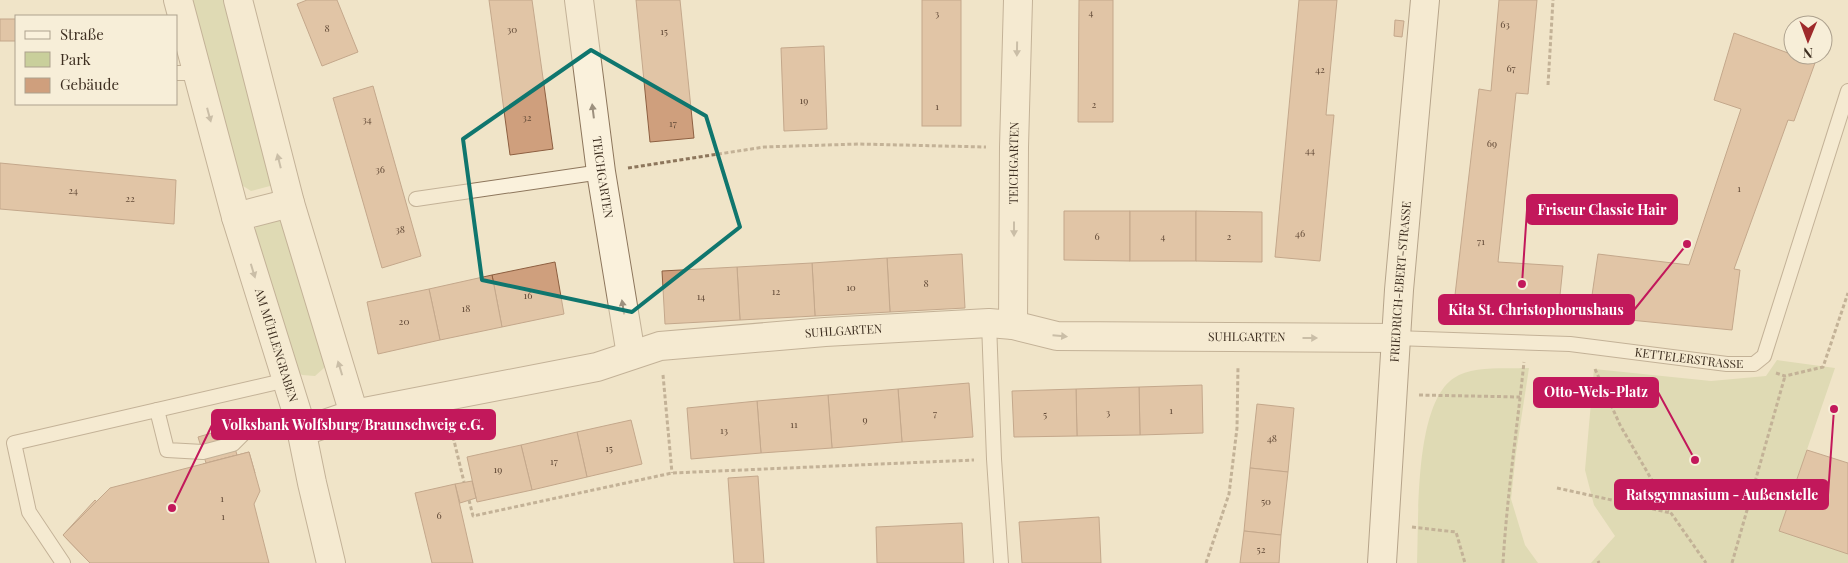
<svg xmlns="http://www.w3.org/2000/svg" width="1848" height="563" viewBox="0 0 1848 563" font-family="'Playfair Display',serif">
<rect width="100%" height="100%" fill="#f0e4c8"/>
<g fill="#c9cf9b">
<polygon points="188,0 230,0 276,175 270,186 251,191 240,184"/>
<polygon points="278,219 290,228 327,358 324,368 315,376 302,375 292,366 253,233 259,222"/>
<polygon points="1777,360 1835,368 1779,531 1848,552 1848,563 1591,563 1615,536 1594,505 1585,470 1594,369 1711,381 1766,376"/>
<path d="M 1529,368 L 1516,453 L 1511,499 L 1525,545 L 1538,563 L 1417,563 C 1419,518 1414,404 1454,378 C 1472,365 1507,369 1529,368 Z"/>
</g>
<g fill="#cf9f7d" stroke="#8d5f41">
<polygon points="307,0 337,0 358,52 322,66 297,4"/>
<polygon points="489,0 532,0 553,149 510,155"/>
<polygon points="636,0 680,0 694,138 650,142"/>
<rect x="922" y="0" width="39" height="126"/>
<polygon points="1079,0 1113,0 1113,122 1078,122"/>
<polygon points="1299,0 1337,0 1326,115 1334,115 1320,261 1275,257"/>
<polygon points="1499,0 1537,0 1528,94 1516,93 1498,262 1563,266 1559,305 1455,295 1479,89 1491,91"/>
<rect x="0" y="19" width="16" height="22"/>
<polygon points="1395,20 1404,21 1402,37 1394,36"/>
<polygon points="1734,33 1815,63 1794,121 1788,120 1734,269 1740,270 1732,330 1589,316 1598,254 1689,265 1741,109 1714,100"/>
<polygon points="824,46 827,129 784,131 781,48"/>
<polygon points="373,86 421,256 382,268 333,98"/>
<polygon points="0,163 176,180 174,224 0,209"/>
<polygon points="1064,211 1130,211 1130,261 1064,260"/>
<rect x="1130" y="211" width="66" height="50"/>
<polygon points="1196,211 1262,212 1262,262 1196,261"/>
<polygon points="962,254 965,308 890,312 887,258"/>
<polygon points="887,258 890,312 815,316 812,263"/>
<polygon points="555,262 564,314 502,327 492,275"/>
<polygon points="812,263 815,316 740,320 737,267"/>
<polygon points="737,267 740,320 665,324 662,271"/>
<polygon points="492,275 502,327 440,340 429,289"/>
<polygon points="429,289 440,340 378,354 367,302"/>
<polygon points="969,383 973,437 902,442 898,389"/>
<polygon points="1202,385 1203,433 1140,435 1139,387"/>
<polygon points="1139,387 1140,435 1077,436 1076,389"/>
<polygon points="898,389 902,442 832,448 828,395"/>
<polygon points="1076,389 1077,436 1014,437 1012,391"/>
<polygon points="828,395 832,448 761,453 757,401"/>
<polygon points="757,401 761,453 691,459 687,408"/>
<polygon points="1257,404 1294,408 1288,472 1250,468"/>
<polygon points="631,420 642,464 587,477 577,432"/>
<polygon points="229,428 237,455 206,463 198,437"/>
<polygon points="577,432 587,477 532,490 521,445"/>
<polygon points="521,445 532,490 477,502 467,457"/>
<polygon points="1807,450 1848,463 1848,554 1779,531"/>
<polygon points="249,452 255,473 241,477 263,563 90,563 63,535 95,500 157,561 206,550 188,479 206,475 203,464"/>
<polygon points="249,452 260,491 254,504 269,563 90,563 63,535 110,488"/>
<polygon points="1250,468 1288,472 1281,535 1244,531"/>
<polygon points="758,476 764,563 734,563 728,478"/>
<polygon points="472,481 476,498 460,503 455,484"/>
<polygon points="455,484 473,563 432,563 415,493"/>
<polygon points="1099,517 1101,563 1022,563 1019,522"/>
<polygon points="962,523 964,563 877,563 876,527"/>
<polygon points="1244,531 1281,535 1279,563 1240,563"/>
</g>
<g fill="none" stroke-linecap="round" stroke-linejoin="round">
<defs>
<g id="lane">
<polyline points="176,73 197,73"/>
<polyline points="416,199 601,172"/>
<polyline points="989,323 994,459 1001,563"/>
<path id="s1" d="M 1395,338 L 1570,344 L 1727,364 L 1754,364 L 1764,356 L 1848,91"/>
<polyline points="157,410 167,450 203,452 233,444 246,431 299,419"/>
<polyline points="63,563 29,512 14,443 287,380"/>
</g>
<g id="street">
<path id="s2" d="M 178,0 L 236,217 L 299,419 L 312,483 L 331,563"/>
<polyline points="238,0 290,203 354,414"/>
<path id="s3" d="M 579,0 L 601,172 L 631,355"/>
<polyline points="236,217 290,203"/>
<path id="s4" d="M 1013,325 L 1014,147 L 1018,0"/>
<path id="s5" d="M 301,432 L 354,414 L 597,367 L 660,346 L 825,332 L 989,323 L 1013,325 L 1057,336 L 1395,338"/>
</g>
<g id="secondary">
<path id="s6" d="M 1382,563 L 1399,290 L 1425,0"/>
</g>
</defs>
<use href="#lane" stroke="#8d765c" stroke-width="16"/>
<use href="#street" stroke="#8d765c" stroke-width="30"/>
<use href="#secondary" stroke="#6f573f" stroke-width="30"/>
<g stroke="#8d765c" stroke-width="3" stroke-dasharray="4 2.5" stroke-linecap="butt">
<polyline points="1548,85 1553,0"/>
<polyline points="628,168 764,147 858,144 986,147"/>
<polyline points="1595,369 1620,425 1671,513 1706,563"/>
<polyline points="1776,373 1785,376 1823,367 1848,293"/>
<polyline points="663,375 672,473"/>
<polyline points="1419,395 1520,397"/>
<polyline points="450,424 464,482"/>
<polyline points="1557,488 1671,513"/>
<polyline points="469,500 473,516 672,473 974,460"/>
<polyline points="1412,527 1456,532 1465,563"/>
<polyline points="1598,561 1599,563"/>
<polyline points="1206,563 1229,494 1237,428 1238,366"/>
<path d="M 1503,563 C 1507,496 1517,429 1524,362"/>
<polyline points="1732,563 1785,376"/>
</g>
<use href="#lane" stroke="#faf1dc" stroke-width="14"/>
<use href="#street" stroke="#faf1dc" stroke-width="28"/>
<use href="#secondary" stroke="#faf1dc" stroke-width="28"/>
</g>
<defs><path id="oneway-solid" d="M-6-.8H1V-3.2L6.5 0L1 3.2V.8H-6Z" transform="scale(1.25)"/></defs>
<g fill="#9c907e">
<use href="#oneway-solid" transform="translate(1017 49) rotate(91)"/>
<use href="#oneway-solid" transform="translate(593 111) rotate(-97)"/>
<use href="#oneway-solid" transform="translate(209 115) rotate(75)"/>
<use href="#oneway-solid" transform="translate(279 161) rotate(-104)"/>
<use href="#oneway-solid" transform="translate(1014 229) rotate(90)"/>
<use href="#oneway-solid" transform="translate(253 271) rotate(73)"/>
<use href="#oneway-solid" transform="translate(623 307) rotate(-99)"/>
<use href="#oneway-solid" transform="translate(1060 336) rotate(5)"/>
<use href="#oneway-solid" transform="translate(1310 338)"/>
<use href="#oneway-solid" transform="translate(340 368) rotate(-107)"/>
</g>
<path d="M0 0H1848V563H0ZM 591,50 L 706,116 L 740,227 L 632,312 L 482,280 L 463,139 Z" fill="#f0e4c8" fill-opacity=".55" fill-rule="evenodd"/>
<path fill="none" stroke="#0f766e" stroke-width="4" stroke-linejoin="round" d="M 591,50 L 706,116 L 740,227 L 632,312 L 482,280 L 463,139 Z"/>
<g text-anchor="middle" stroke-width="4" stroke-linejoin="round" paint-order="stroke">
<g font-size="10" fill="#624a37">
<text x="1091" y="16">4</text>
<text x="937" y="17">3</text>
<text x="1505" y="28">63</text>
<text x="327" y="32">8</text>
<text x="512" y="33">30</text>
<text x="664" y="35">15</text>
<text x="1511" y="72">67</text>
<text x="1320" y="73">42</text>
<text x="804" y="104">19</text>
<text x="1094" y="108">2</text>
<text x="937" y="110">1</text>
<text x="527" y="121">32</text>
<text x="367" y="123">34</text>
<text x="673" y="127">17</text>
<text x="1492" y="147">69</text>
<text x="1310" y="154">44</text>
<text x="380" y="173">36</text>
<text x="1739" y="192">1</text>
<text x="73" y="194">24</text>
<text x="130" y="202">22</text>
<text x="400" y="233">38</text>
<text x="1300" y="237">46</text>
<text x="1097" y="240">6</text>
<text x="1163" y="240">4</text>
<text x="1229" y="240">2</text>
<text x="1481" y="245">71</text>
<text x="926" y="287">8</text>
<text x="851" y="291">10</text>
<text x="776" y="295">12</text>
<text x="528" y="299">16</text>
<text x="701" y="300">14</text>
<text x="466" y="312">18</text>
<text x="404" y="325">20</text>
<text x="1171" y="414">1</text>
<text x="1108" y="416">3</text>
<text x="935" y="417">7</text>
<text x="1045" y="418">5</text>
<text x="865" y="423">9</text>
<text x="794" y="428">11</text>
<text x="724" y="434">13</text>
<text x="1272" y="442">48</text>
<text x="609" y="452">15</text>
<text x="554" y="465">17</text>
<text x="498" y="473">19</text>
<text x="222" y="502">1</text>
<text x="1266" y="505">50</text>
<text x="439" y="519">6</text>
<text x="223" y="520">1</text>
<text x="1261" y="553">52</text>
</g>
<g font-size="12" fill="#3d2e20" stroke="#f7eed8">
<text dy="4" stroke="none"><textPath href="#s4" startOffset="162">TEICHGARTEN</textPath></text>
<text dy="4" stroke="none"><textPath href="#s3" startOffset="179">TEICHGARTEN</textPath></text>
<text dy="4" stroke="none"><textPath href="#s6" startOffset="282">FRIEDRICH-EBERT-STRASSE</textPath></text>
<text dy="4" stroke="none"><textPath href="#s5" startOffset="554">SUHLGARTEN</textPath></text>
<text dy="4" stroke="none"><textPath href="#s5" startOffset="959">SUHLGARTEN</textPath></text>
<text dy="4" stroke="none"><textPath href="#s2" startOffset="359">AM MÜHLENGRABEN</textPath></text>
<text dy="4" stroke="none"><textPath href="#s1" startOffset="295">KETTELERSTRASSE</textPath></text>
</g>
</g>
<path fill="none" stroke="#c2185b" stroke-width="2" d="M1522 284L1527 210M1687 244L1634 310M1695 460L1658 392M172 508L212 425M1834 409L1828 495"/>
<g fill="#c2185b" stroke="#f7eed8" stroke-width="2">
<circle cx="1522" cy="284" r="5"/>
<circle cx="1687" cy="244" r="5"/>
<circle cx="1695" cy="460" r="5"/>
<circle cx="172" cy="508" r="5"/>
<circle cx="1834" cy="409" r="5"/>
</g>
<g fill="#c2185b" stroke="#c2185b" stroke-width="2">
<rect x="1527" y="195" width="150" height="29" rx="5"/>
<rect x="1439" y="295" width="195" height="29" rx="5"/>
<rect x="1534" y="378" width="124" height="29" rx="5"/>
<rect x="212" y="410" width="283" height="29" rx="5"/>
<rect x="1615" y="480" width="213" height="29" rx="5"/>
</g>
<g font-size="14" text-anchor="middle" font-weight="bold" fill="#fff">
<text x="1602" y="215">Friseur Classic Hair</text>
<text x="1536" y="315">Kita St. Christophorushaus</text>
<text x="1596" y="397">Otto-Wels-Platz</text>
<text x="353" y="430">Volksbank Wolfsburg/Braunschweig e.G.</text>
<text x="1722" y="500">Ratsgymnasium - Außenstelle</text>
</g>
<rect x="15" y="15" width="162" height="90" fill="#f7eed8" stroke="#ada18e"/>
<rect x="25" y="31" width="25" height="8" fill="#faf1dc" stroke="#ada18e"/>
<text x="60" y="40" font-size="15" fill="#3d2e20">Straße</text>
<rect x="25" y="52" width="25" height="15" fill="#c9cf9b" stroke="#ada18e"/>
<text x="60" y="65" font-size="15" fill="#3d2e20">Park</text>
<rect x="25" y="78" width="25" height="15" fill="#cf9f7d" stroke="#ada18e"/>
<text x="60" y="90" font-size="15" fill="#3d2e20">Gebäude</text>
<g transform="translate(1808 40) rotate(181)"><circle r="24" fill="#f7eed8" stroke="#ada18e"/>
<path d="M0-4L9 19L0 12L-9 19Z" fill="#9e2a2b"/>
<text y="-8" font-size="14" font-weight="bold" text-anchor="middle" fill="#3d2e20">N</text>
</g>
</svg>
